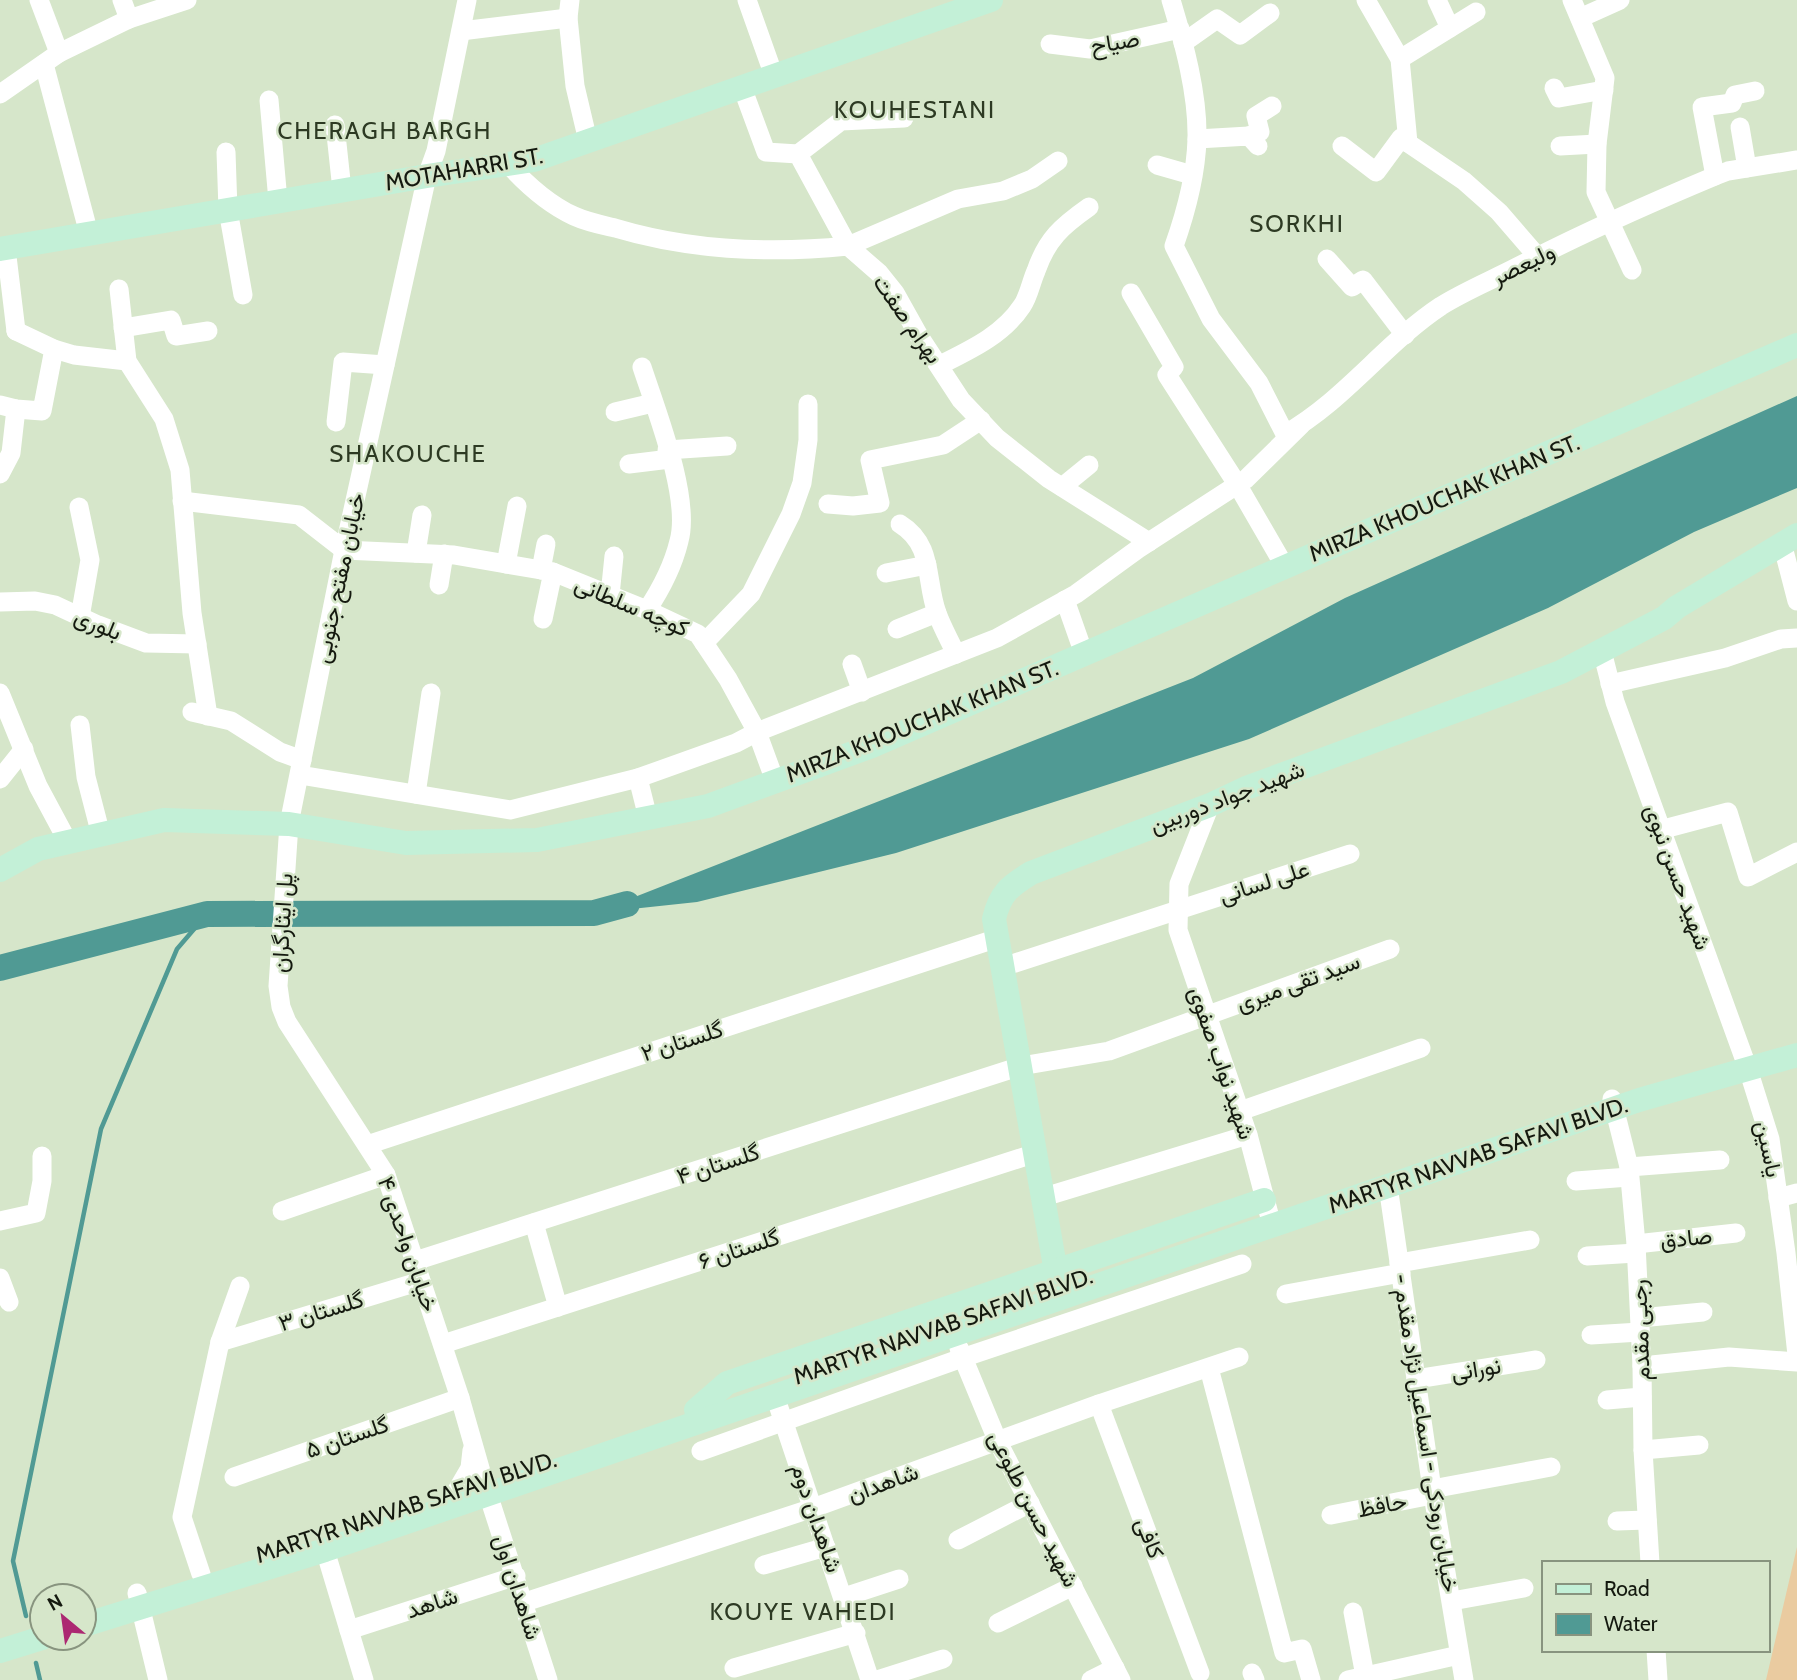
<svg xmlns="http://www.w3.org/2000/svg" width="1797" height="1680" viewBox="0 0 1797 1680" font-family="Cabin,Vazirmatn,sans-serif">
<rect width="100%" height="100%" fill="#d6e6ca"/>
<polygon fill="#eacba0" points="1797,1547 1797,1680 1766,1680"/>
<polygon fill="#509a94" points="1797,396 1797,488 1694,532 1548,608 1249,739 896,853 697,902 594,913 1193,678 1345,598"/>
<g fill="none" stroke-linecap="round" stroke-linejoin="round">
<g stroke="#509a94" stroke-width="4.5">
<polyline points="26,1616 13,1561 101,1129 177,949 207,914"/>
<polyline points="36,1663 40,1680"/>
</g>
<polyline stroke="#509a94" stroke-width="26" points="0,968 207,914 594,913 627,904"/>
<g stroke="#fff" stroke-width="19">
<polyline points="39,0 59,53"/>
<polyline points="122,0 129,19"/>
<polyline points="467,0 436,151 427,176 344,550 289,824 278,986 281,1007 287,1022 386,1175 460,1398 484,1482"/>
<polyline points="570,0 568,18 575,86 588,141"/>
<polyline points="747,0 774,76"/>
<path d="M 1171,0 C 1184,43 1198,94 1197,139 C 1196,175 1186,212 1174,246 L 1211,319 L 1259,383 L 1285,434 C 1344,401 1385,343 1441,306 C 1465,291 1492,280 1517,267 C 1581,234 1648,204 1715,176 L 1728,171 L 1797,160"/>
<polyline points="1366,0 1400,59 1408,143 1464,181 1499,212 1537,256"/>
<polyline points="1437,0 1450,28"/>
<polyline points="1572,0 1605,78 1597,144 1596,192 1632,270"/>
<polyline points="1580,18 1620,0"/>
<polyline points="461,31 568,18"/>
<polyline points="1183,43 1217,19 1240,35 1270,13"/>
<polyline points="1050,44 1090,49 1180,29"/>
<polyline points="1400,59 1476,12"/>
<polyline points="44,64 89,234"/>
<polyline points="742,87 766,152 798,154 848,246 958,199 1003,191 1032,179 1058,161"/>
<polyline points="1554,88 1559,98 1604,90"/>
<polyline points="0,94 59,53 129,19 187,0"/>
<polyline points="269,100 278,201"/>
<polyline points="335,125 342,190"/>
<polyline points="1740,127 1747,168"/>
<polyline points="1249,136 1260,132 1256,116 1272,106"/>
<polyline points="1197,139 1249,136 1258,146"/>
<polyline points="1342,146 1376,172 1401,138 1408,143"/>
<polyline points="1560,146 1597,144"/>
<polyline points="226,152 228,210 243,295"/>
<polyline points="798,154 841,121 904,118"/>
<path d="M 508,164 C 527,185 548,204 574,216 C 587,222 602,225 615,228 C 692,251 769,254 848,246 L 879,273 L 895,293 L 919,336 L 961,400 L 997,438 L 1049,479 L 1149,542"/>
<polyline points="1157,165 1192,175"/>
<polyline points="1715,176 1702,107 1732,103 1735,95 1755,91"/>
<polyline points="6,248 16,331"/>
<polyline points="1327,259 1352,287 1363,280 1405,335"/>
<polyline points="119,289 127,361 164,419 180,470 192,613 208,716"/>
<polyline points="1131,293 1174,367 1167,375 1237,484 1285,567"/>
<polyline points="123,328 171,320 176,336 208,331"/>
<polyline points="16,331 54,349 74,355 127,361"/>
<path d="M 940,365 C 970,350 1003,335 1022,306 C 1029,296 1031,282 1036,271 C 1047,239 1062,226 1089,207"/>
<path d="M 642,367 C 656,410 691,498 679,541 C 673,566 661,589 647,610"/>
<polyline points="0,405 16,409 42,411 54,349"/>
<polyline points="615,412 653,403"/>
<polyline points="336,422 343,362 385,365"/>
<polyline points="667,450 727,446"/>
<polyline points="629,464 670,459"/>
<polyline points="0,474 11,453 16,409"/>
<polyline points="1062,487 1089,465"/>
<polyline points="182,501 299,515 344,550 454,555 553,572 647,610 698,634 728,679 757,732 775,781"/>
<polyline points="828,504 853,506 880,503 870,460 943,445 981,420"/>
<polyline points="79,507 90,560 80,617"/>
<path d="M 900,524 C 934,545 925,580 937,613 C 942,627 950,641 956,654"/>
<polyline points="1782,543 1797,601"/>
<polyline points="416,553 422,515"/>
<polyline points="506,564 517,506"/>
<polyline points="541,570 546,544"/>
<polyline points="886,573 927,565"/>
<polyline points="439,585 444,554"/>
<polyline points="610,595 614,556"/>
<polyline points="1065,600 1084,654"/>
<polyline points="0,602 35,601 55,605 98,625 146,643 197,644"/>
<polyline points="543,619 553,572"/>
<polyline points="897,629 937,613"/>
<polyline points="704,643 751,594 791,514 802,483 808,440 808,404"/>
<polyline points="1602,651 1615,702 1748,1069 1770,1139 1786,1253 1797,1355"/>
<polyline points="852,664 862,692"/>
<polyline points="1610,684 1725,658 1781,639 1797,638"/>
<polyline points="0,693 38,786 68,842"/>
<polyline points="192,712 231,721 280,752 302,760"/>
<polyline points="80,725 86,777 101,835"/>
<polyline points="300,775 510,810 638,778 736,743 757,732 997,638 1076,594 1138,549 1246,479 1301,425"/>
<polyline points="638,778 648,818"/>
<polyline points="0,779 24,749"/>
<polyline points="416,794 431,693"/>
<polyline points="1210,805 1179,884 1178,930 1248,1135 1269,1214"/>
<polyline points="1660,830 1728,812 1748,877 1797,852"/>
<polyline points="1003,967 1350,854"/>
<polyline points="1612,1099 1629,1167 1636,1244 1642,1366 1643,1450 1650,1563"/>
<polyline points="1240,1111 1421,1048"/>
<polyline points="367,1145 998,938"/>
<polyline points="1629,1167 1720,1160"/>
<polyline points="1576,1181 1629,1177"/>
<polyline points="1388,1186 1432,1489 1464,1680"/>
<polyline points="1044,1197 1248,1135"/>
<polyline points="1778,1198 1797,1193"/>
<polyline points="282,1211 386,1175"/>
<polyline points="0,1221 36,1213 42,1181 42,1156"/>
<polyline points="534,1223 558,1307"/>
<polyline points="1636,1244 1736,1233"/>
<polyline points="1587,1256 1636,1253"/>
<polyline points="415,1261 1021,1066 1109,1051 1390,949"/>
<polyline points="1399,1263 1530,1240"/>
<polyline points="0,1278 9,1302"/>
<polyline points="1286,1294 1401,1273"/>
<polyline points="1640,1318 1703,1312"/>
<polyline points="1591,1335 1640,1332"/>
<polyline points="220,1342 421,1281"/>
<polyline points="443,1344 1036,1153"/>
<polyline points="959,1348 998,1442 1121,1680"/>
<polyline points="1642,1366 1729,1357 1797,1362"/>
<polyline points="1209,1368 1284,1653 1302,1649 1311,1680"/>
<polyline points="1416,1379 1536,1360"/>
<polyline points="775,1396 870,1680"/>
<polyline points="1607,1400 1642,1397"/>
<polyline points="1099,1404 1200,1673"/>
<polyline points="1643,1450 1699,1445"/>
<polyline points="701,1451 962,1358 1242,1264"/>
<polyline points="234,1477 460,1398"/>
<polyline points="1432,1489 1551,1467"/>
<polyline points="456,1492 470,1468 472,1450"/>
<polyline points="488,1494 548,1680"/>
<polyline points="1331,1515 1432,1495"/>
<polyline points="1617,1521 1647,1520"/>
<polyline points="958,1540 1030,1503"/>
<polyline points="325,1550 364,1680"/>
<polyline points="764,1565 826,1547"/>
<polyline points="201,1574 182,1517 220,1342 240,1286"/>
<polyline points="137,1593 158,1680"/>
<polyline points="844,1597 899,1579"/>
<polyline points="1452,1601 1524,1588"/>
<polyline points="525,1602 813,1508 1099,1404 1239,1357"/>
<polyline points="1353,1612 1365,1676"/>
<polyline points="998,1623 1073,1586"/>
<polyline points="349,1630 516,1576"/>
<polyline points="1656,1650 1658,1680"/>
<polyline points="734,1668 856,1633"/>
<polyline points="1252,1673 1255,1680"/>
<polyline points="877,1680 943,1659"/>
<polyline points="1091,1680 1115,1668"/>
<polyline points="1348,1680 1459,1655"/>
</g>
<g stroke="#c3f0d7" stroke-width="24">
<polyline points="0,249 427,176 534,160 991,0"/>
<polyline points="0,870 38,849 164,820 289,824 406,843 537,840 708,806 872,746 1797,345"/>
<path d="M 1056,1272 L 994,919 C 1000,893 1010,886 1031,873 L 1210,805 L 1246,788 L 1561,672 L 1664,618 L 1677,607 L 1797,535"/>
<polyline points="696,1410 727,1383 1264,1200"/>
<polyline points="84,1625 325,1550 1639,1100 1797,1055"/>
<polyline points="0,1651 42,1638"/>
</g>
</g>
<g text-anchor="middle" stroke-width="5" stroke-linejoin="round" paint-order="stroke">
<g font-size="23" fill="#14190f" stroke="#d6e6ca">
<text transform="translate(1115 42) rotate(-9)" y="8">صیاح</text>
<text transform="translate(464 169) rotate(-10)" y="8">MOTAHARRI ST.</text>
<text transform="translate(1523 264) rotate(-26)" y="8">ولیعصر</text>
<text transform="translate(908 319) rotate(55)" y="8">بهرام صفت</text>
<text transform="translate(1444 498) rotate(-23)" y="8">MIRZA KHOUCHAK KHAN ST.</text>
<text transform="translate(339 578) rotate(-78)" y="8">خیابان مفتح جنوبی</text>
<text transform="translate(632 606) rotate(23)" y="8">کوچه سلطانی</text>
<text transform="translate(98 624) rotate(22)" y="8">بلوری</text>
<text transform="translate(922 721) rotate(-22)" y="8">MIRZA KHOUCHAK KHAN ST.</text>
<text transform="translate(1227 797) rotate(-21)" y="8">شهید جواد دوربین</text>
<text transform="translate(1678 877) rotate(70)" y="8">شهید حسن نبوی</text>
<text transform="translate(1264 882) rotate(-18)" y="8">علی لسانی</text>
<text transform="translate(282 923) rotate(-87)" y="8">پل ایثارگران</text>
<text transform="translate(1298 982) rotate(-20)" y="8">سید تقی میری</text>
<text transform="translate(682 1041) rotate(-18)" y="8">گلستان ۲</text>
<text transform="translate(1222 1063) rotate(71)" y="8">شهید نواب صفوی</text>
<text transform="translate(1769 1149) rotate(78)" y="8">یاسین</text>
<text transform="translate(1478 1155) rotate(-19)" y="8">MARTYR NAVVAB SAFAVI BLVD.</text>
<text transform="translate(718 1164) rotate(-18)" y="8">گلستان ۴</text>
<text transform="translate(1686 1238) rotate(-6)" y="8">صادق</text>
<text transform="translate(408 1244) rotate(71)" y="8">خیابان واحدی ۴</text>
<text transform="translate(739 1249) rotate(-18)" y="8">گلستان ۶</text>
<text transform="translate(321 1311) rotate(-17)" y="8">گلستان ۳</text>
<text transform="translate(943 1326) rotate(-19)" y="8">MARTYR NAVVAB SAFAVI BLVD.</text>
<text transform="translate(1640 1330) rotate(-92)" y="8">رجبی مقدم</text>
<text transform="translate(1476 1369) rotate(-9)" y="8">نورانی</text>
<text transform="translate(1426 1433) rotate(81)" y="8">- خیابان رودکی - اسماعیل نژاد مقدم</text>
<text transform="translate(347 1437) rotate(-19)" y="8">گلستان ۵</text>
<text transform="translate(883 1483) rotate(-20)" y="8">شاهدان</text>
<text transform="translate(1382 1505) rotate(-11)" y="8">حافظ</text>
<text transform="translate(406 1507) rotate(-18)" y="8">MARTYR NAVVAB SAFAVI BLVD.</text>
<text transform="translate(1034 1509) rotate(63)" y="8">شهید حسن طلوعی</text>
<text transform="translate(817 1518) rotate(71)" y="8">شاهدان دوم</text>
<text transform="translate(1150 1538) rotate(69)" y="8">کافی</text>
<text transform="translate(518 1587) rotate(72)" y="8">شاهدان اول</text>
<text transform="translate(432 1603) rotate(-18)" y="8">شاهد</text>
</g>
<g font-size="24" letter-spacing="2" fill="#2d3a23" stroke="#d6e6ca">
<text x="915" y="118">KOUHESTANI</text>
<text x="385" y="139">CHERAGH BARGH</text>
<text x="1297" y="232">SORKHI</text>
<text x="408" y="462">SHAKOUCHE</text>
<text x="803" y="1620">KOUYE VAHEDI</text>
</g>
</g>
<rect x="1542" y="1561" width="228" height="91" fill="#d6e6ca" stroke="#88947f" stroke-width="2"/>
<rect x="1556" y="1584" width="35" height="10" fill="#c3f0d7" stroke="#88947f" stroke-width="2"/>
<text x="1604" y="1596" font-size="21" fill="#14190f">Road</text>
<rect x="1556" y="1614" width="35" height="21" fill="#509a94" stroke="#88947f" stroke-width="2"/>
<text x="1604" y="1631" font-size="21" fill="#14190f">Water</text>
<g transform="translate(63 1617) rotate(331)"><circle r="33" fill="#d6e6ca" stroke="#88947f" stroke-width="2"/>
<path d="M0-5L12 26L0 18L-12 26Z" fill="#ac2872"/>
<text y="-10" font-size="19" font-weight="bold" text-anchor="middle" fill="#14190f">N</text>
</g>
</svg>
